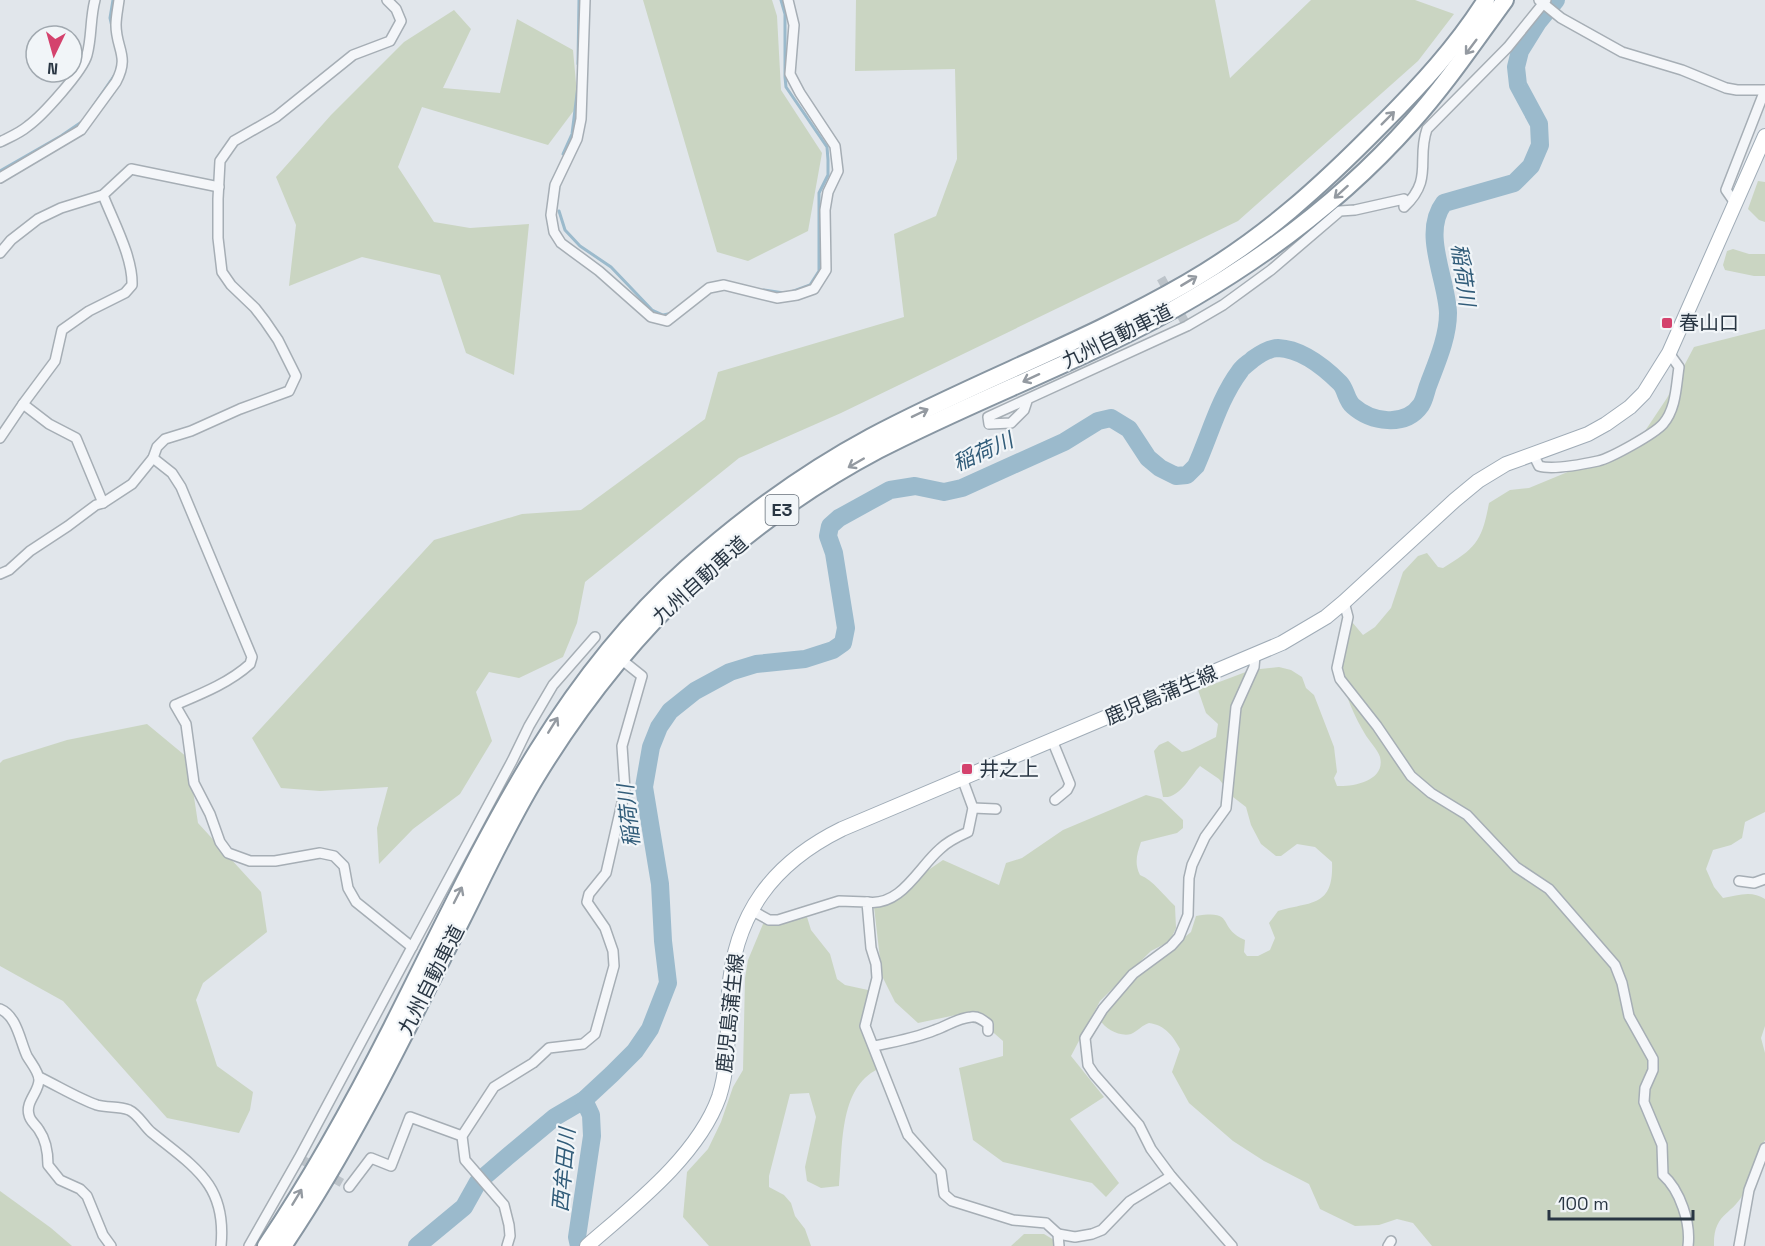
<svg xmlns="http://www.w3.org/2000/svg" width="1765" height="1246" viewBox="0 0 1765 1246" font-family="'Space Grotesk','Noto Sans JP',sans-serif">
<rect width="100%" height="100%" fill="#e1e6eb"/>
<g fill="#cad5c2">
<polygon points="643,0 772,0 777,16 781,90 822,153 808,231 748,261 717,252"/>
<polygon points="856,0 1215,0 1230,78 1311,0 1415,0 1454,14 1418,61 1238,221 841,413 739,458 585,582 577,623 563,657 519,678 489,672 476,692 492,741 460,794 413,829 379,864 377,828 388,787 320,791 281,788 252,738 434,540 522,514 581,510 705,419 718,372 904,317 894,234 936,216 957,159 955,69 855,71"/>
<polygon points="454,10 471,29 443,88 500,93 517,19 573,50 578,105 548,145 422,107 398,167 434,222 470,228 529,224 514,375 466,353 440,275 362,257 289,286 296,225 276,177 331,115 404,42"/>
<polygon points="1758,181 1765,182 1765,222 1759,220 1748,209"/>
<polygon points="1733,249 1749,254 1765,254 1765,276 1754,276 1725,270 1723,265 1727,251"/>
<path d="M 1765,329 L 1765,812 L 1745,822 L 1742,838 L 1731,845 L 1713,850 L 1706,869 L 1714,887 L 1723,898 C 1738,895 1752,890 1765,899 L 1765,1026 L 1761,1038 L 1765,1053 L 1765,1140 C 1756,1156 1753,1173 1745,1190 C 1734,1216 1713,1211 1714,1246 L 1432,1246 L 1413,1223 L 1397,1219 L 1379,1225 L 1355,1226 L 1320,1209 L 1309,1184 L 1264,1161 L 1233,1141 L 1189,1103 L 1172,1072 L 1180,1049 C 1173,1036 1165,1025 1149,1023 C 1142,1025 1138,1031 1131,1034 C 1120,1037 1105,1029 1100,1020 L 1129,982 L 1191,932 L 1196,916 C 1237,909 1216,928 1245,940 L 1244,952 L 1247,956 L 1258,956 L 1270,950 L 1275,938 L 1269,923 L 1278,911 C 1310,901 1334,908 1332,862 L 1315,847 L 1297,844 L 1281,856 L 1276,856 L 1261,844 L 1251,825 L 1246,807 L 1233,797 L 1219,779 L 1200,766 C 1190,776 1180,799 1163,797 L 1154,751 L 1159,745 L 1168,741 L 1182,752 L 1190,750 L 1216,737 L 1218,724 L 1206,713 L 1198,690 L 1251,670 L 1279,667 L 1291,670 L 1302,677 L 1306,688 L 1314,695 L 1334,747 L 1337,772 L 1334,778 L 1337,786 C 1353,787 1386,781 1380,757 C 1378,750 1369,741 1365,734 C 1355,718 1344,692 1340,673 C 1338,660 1345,641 1348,627 L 1352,622 L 1363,635 L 1375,627 L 1391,608 L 1403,572 L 1418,556 L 1427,553 L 1438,567 L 1443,568 C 1476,548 1482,541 1489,503 L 1510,490 L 1529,488 L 1587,464 L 1643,434 L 1667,398 L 1694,347 Z"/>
<polygon points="147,724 188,758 198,823 261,892 267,932 203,983 196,1000 217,1066 253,1092 250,1110 239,1133 167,1118 63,1001 0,966 0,763 3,760 67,740"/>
<path d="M 1146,795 L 1161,799 L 1183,820 L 1183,828 L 1177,833 L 1141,842 C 1137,854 1134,863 1140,875 C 1154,881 1163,895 1175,906 L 1176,928 L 1170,941 L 1151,951 L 1100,1001 L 1071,1056 L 1104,1097 L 1070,1119 L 1119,1183 L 1106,1197 L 1092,1183 L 1003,1162 L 973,1140 L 959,1068 L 1003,1056 L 1003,1041 L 970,1012 L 918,1023 L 895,1002 L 882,976 L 874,907 L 943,860 L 999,885 L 1006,863 L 1022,858 L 1063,830 Z"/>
<path d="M 807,917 L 811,930 L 830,954 L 837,979 L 845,985 L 868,990 L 868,997 L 862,1022 L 878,1069 C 838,1088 843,1149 839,1186 L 821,1188 L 807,1181 L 805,1167 L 816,1117 L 809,1093 L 790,1094 L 769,1176 L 769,1187 L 784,1195 L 791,1203 L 795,1216 L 805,1229 L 811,1246 L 709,1246 L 683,1217 L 687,1172 L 708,1149 L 721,1122 L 733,1087 L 743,1070 L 745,978 L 748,960 L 763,924 L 776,924 Z"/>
<polygon points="0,1191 51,1228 72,1246 0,1246"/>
<polygon points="1024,1234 1044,1234 1054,1240 1055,1246 1011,1246"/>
</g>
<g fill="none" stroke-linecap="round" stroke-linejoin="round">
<g stroke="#9bbacc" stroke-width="3">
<polyline points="781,0 785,14 785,77 786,87 827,147 828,160 828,175 819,193 819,271 810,285 791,292"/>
<polyline points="112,27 110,18 113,0"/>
<polyline points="578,64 579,0"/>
<polyline points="92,108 114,76"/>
<polyline points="563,154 572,134 578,86"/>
<polyline points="0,171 61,136 83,121"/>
<polyline points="559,211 565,230 580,246 611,267 652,310 663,315 673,313"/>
<polyline points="764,290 784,293"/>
</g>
<g stroke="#9bbacc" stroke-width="18">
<path d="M 417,1246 L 464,1207 L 478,1182 L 507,1157 L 555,1117 L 584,1100 L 612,1074 L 635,1051 L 650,1029 L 668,983 L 663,941 L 660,884 L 644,787 L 651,747 L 659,727 L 670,711 L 695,691 L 730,672 L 756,664 L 805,659 L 833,650 L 843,643 L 846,628 L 834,553 L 828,536 L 830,526 L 839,518 L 890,490 L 915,486 L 944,492 L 962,488 L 1064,442 L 1098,421 L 1111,418 L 1129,429 L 1148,458 L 1160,468 L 1176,476 L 1187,475 L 1196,466 C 1210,435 1219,399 1240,371 C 1243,366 1249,363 1253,359 C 1260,354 1269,348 1278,348 C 1301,349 1324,367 1340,383 C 1346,389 1346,400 1353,406 C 1371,422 1405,428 1421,405 C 1425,399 1426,390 1429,383 C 1437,362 1448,337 1448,313 C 1447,279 1421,233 1444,203 L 1514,183 L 1531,166 L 1540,145 L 1539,124 L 1518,85 L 1516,67 L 1520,51 L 1538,22 L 1556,0"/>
<polyline points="579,1246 577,1237 592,1136 591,1115 584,1100"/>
</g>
<g stroke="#bcc3c9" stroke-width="9" stroke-dasharray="9 4.5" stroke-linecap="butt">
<polyline points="1161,278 1187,326"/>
<polyline points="299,1158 349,1187"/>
</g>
<defs>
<g id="street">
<polyline points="585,0 581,119 577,139 555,185 551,215 554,232 561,243 599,271 651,317 667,321 709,288 724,285 777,298 797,295 814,289 826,270 825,210 828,192 838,171 835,146 800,93 790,74 794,25 788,0"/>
<polyline points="1539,0 1561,18 1622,52 1682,70 1726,88 1737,90 1765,90"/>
<path d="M 0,142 C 10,137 20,133 28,126 C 42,116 83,71 87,55 C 92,37 90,18 95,0"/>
<path d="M 0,178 L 81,130 L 116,82 C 130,56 116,49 116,25 C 116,17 118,8 119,0"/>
<polyline points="1735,203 1726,190 1765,90"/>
<polyline points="0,253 11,240 38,219 61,208 103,195 131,169 219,187"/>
<path d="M 1027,401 L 1024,410 L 1011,423 L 989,424 L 988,417 L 1187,326 L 1223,305 L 1271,270 L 1340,211 L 1355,210 L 1404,199 L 1404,207 C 1434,179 1416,160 1427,129 L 1508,47 L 1546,0"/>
<path d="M 23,404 L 55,361 L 62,330 L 89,311 L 125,293 L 132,285 C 133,257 113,221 103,195"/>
<polyline points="0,438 23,404 49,424 76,438 103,503"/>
<path d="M 1533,454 L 1539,466 C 1552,470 1584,464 1598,461 C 1611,458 1654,434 1663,424 C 1676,409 1676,387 1679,367 L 1669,353"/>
<path d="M 153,458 L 172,473 L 181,487 L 252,657 L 250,664 C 229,683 201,694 175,705 L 186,724 L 194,783 L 210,814 L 220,842 L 228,853 L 250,861 L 275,861 L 320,853 L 334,856 L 344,866 L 348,888 L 356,902 L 412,947 L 299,1158 L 249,1246"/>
<polyline points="0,574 9,570 30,551 68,526 96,505 103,503 132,484 153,458 157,447 165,439 191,431 240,409 289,391 296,376 278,340 265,321 255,308 231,285 222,272 218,238 218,199 220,161 234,141 276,117 353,55 390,41 401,21 396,9 387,0"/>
<path d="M 1344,602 L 1348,617 L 1337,668 L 1340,679 L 1377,726 L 1411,776 L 1431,793 L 1467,815 L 1516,867 L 1549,889 L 1615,965 L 1622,983 L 1629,1016 L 1653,1059 L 1653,1070 L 1645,1088 L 1644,1102 L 1662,1145 L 1663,1175 C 1680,1190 1691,1223 1688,1246"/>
<polyline points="1052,740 1070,784 1067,790 1055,800"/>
<polyline points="973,808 996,809"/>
<polyline points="1739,881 1754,883 1765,879"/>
<path d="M 867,902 C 901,907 918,868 940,849 C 948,841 959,836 968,832 L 973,808 L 962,778"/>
<polyline points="751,910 769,920 778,920 839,901 867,902 871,948 876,964 877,978 865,1026 908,1135 941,1172 944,1194 952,1201 1013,1220 1046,1223 1058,1234 1059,1246"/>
<polyline points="412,947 512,761 529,726 553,685 595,637"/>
<path d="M 0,1009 C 17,1016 20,1041 27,1056 C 31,1063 39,1072 39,1080 C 39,1092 25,1102 29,1115 C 30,1121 36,1125 39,1130 C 46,1140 48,1154 48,1165 L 60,1180 L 80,1189 L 87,1196 L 103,1235 L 111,1246"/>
<path d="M 874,1046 C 894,1042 916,1038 935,1030 C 947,1026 958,1018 971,1017 C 978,1016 983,1020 988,1024 L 988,1031"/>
<path d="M 39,1077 C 58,1086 77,1098 97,1105 C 107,1108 119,1106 129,1110 C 138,1114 144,1126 151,1132 C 194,1167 227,1184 221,1246"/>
<polyline points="349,1187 371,1158 391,1166 410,1117 462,1136"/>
<polyline points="1058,1234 1075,1237 1092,1234 1102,1230 1130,1201 1171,1176"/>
<polyline points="507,1246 510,1236 509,1225 504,1205 465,1160 462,1136 494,1087 533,1063 549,1048 583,1044 595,1034 614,966 613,951 605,928 587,902 589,894 606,873 625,790 622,746 642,676 627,664"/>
<polyline points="1232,1246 1171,1176 1151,1149 1139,1125 1094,1074 1088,1065 1085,1038 1103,1009 1133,974 1171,946 1179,937 1188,915 1189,878 1192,865 1205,837 1226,808 1236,707 1254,667 1255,656"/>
<polyline points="1388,1246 1391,1241"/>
<polyline points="1739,1246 1749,1190 1765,1148"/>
</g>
<path id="primary" d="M 587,1246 C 633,1206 698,1156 719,1097 C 730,1063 727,1027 729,993 C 734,914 773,863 842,829 L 1282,643 L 1326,617 L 1344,602 L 1455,500 L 1478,481 L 1506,464 L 1588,434 L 1606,424 L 1630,407 L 1644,393 L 1669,353 L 1765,136"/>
<g id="highway">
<path d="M 266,1246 C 313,1176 354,1102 392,1027 C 475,863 547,693 687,568 C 743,518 804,473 871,437 C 974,382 1085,342 1187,283 C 1264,238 1320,187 1382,124 C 1420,86 1457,46 1486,0"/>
<path d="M 283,1246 C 352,1144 406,1031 461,921 C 485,873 508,823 536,777 C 580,705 633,638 694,581 C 749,530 812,485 878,450 C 982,396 1094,357 1195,297 C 1275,250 1350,192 1412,122 C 1446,84 1475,41 1505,0"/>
</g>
</defs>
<use href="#street" stroke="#a6aeb5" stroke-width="12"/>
<use href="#primary" stroke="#a0acb7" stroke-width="16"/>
<use href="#highway" stroke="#8896a2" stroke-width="20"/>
<use href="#street" stroke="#f4f6f9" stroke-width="9"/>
<use href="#primary" stroke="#fff" stroke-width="14"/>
<use href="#highway" stroke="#fff" stroke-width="16"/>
</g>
<defs><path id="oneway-shaft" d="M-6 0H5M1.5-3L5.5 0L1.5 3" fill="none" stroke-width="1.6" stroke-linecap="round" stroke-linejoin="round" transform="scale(1.5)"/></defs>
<g stroke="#949aa1">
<use href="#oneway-shaft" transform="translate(1471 47) rotate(127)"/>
<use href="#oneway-shaft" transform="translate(1388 118) rotate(-45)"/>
<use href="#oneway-shaft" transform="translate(1341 192) rotate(138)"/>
<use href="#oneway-shaft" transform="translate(1189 281) rotate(-31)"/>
<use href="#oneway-shaft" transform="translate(1031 378) rotate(155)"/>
<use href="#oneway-shaft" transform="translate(920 413) rotate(-26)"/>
<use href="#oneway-shaft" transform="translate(856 463) rotate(150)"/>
<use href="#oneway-shaft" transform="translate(553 725) rotate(-58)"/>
<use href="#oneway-shaft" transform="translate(458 895) rotate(-63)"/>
<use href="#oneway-shaft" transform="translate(297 1197) rotate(-59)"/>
</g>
<g fill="#d4426d" stroke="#f1f5f8" stroke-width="2">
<rect x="1661" y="317" width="12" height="12" rx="3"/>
<rect x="961" y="763" width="12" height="12" rx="3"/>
</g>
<g text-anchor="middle" stroke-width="4.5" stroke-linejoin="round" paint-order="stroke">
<rect fill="#f1f5f8" stroke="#656f79" stroke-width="1.5" x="765.5" y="495" width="33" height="30" rx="4.5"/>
<g font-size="18" font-weight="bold" fill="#293643">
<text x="782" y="516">E3</text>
</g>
<g font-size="20" fill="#293643" stroke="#f1f5f8" text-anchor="start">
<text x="1679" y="330">春山口</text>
<text x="979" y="776">井之上</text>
</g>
<g font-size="20" fill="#293643" stroke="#f1f5f8">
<text transform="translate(1117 336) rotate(-26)" y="7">九州自動車道</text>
<text transform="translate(700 580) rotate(-42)" y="7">九州自動車道</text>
<text transform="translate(1161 695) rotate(-23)" y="7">鹿児島蒲生線</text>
<text transform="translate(431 980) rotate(-63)" y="7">九州自動車道</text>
<text transform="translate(730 1013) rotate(-84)" y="7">鹿児島蒲生線</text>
</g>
<g font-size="21" font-style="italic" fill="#315c79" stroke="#f1f5f8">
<text transform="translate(1463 275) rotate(82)" y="7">稲荷川</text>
<text transform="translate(983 452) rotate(-24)" y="7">稲荷川</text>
<text transform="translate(629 816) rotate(-96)" y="7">稲荷川</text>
<text transform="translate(564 1170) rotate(-85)" y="7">西牟田川</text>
</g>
</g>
<g transform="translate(54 54) rotate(185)"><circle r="28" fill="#f1f5f8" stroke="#a1a9b0" stroke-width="1.5"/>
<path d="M0-4.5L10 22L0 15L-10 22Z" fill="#d4426d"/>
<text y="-9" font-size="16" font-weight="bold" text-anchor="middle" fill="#293643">N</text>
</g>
<path d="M1549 1210v9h144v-9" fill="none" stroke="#293643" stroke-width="3"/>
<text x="1558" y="1210" font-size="18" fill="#293643" stroke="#f1f5f8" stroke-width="4.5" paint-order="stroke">100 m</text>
</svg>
